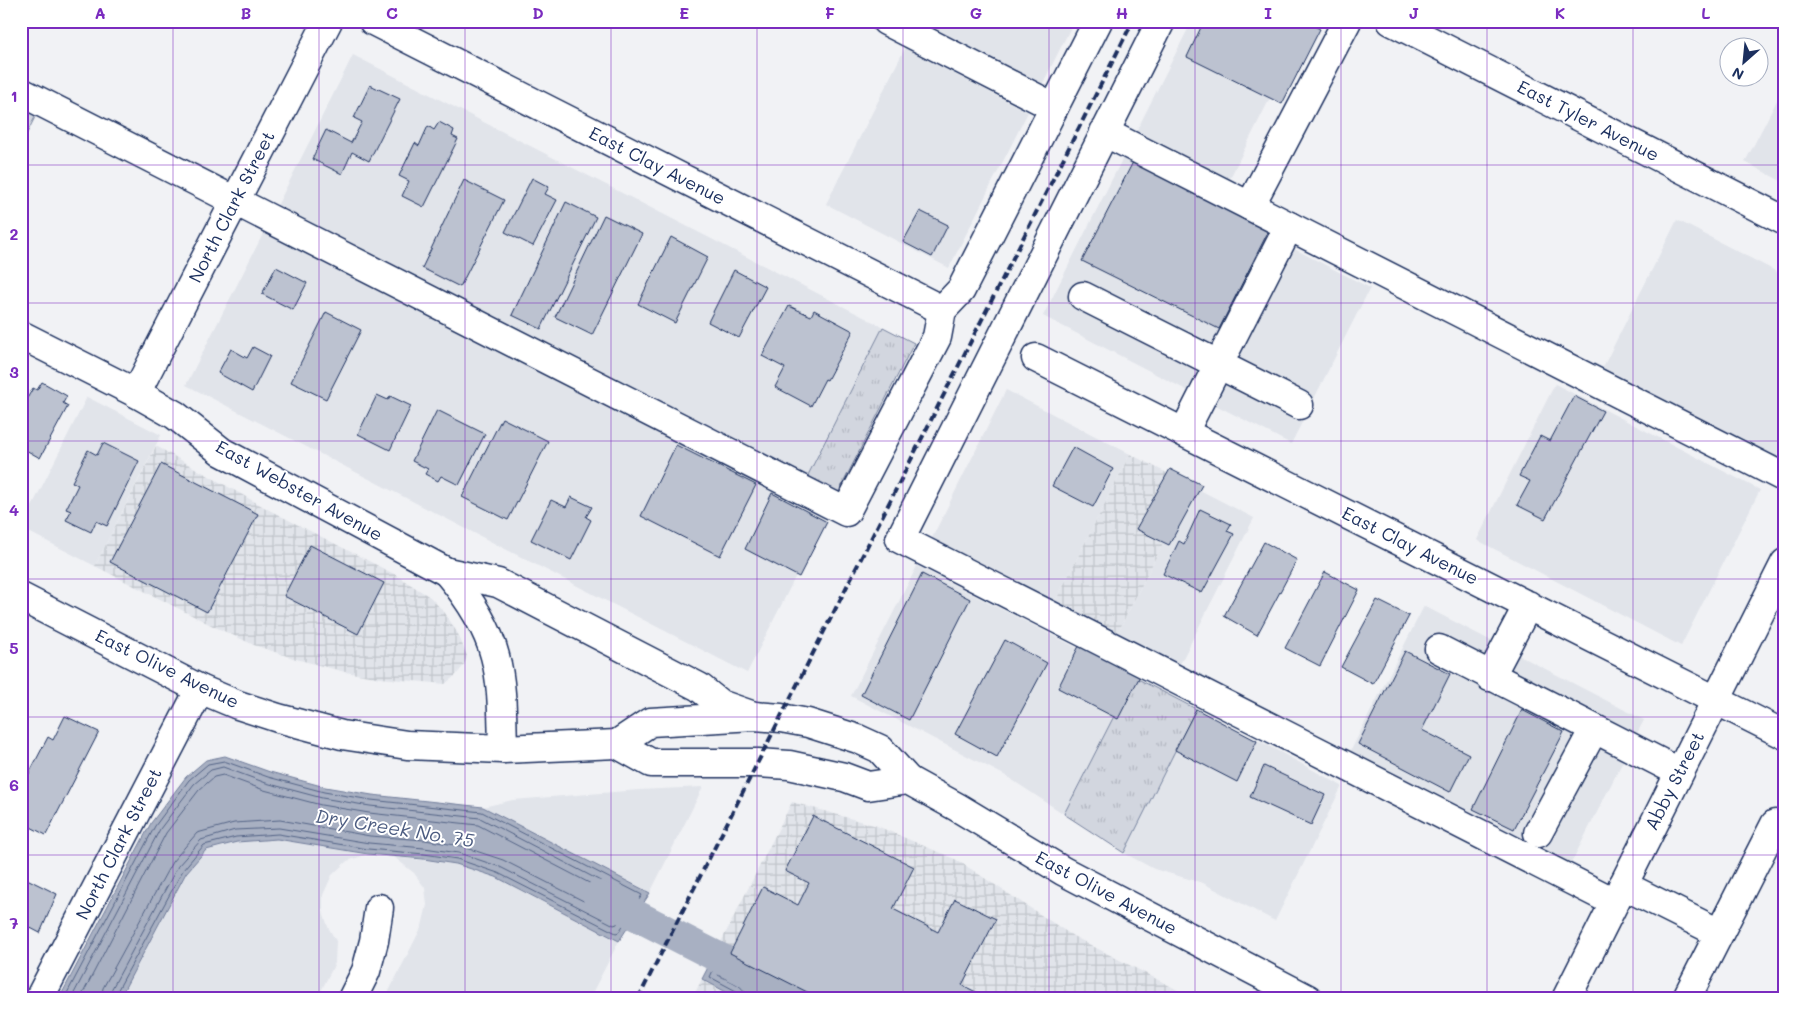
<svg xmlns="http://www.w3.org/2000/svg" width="1806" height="1020" viewBox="0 0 1806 1020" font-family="Mali,sans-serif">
<defs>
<pattern id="industrial-grid" width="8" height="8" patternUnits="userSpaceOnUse" patternTransform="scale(1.25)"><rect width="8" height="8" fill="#e1e4ea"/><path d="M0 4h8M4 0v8" fill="none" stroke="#c0c4cb"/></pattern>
<pattern id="grass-tufts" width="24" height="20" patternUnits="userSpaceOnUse" patternTransform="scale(1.25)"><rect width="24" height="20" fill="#d2d6df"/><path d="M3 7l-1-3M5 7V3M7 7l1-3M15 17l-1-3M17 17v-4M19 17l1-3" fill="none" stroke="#b4b8c2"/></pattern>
</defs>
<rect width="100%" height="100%" fill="#f1f2f5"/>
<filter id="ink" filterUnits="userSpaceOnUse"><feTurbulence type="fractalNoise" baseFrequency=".02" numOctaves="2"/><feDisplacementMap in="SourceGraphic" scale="10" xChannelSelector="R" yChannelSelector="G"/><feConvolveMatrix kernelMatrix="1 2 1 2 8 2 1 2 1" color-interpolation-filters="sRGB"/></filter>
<g filter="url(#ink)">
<g fill="#e1e4ea">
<polygon points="899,21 1074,21 1038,93"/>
<polygon points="1192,21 1292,21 1305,28 1215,208 1370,288 1291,444 1043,316"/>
<polygon points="905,48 1028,112 949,268 826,204"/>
<polygon points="353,55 883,327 804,483 275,210"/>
<polygon points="1785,85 1785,183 1745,162"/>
<polygon points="1677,220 1785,276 1785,441 1770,471 1596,381"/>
<polygon points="265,230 825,518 747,673 186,385"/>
<polygon points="1555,384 1760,490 1681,646 1477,540"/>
<polygon points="1006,390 1130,454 1051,610 928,546"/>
<polygon points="87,397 161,435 95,566 21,528"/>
<polygon points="1192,486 1254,518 1175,674 1113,642"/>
<polygon points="917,566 1134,677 1064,814 1006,776 851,696"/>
<polygon points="1424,606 1644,720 1565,875 1345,762"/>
<polygon points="1196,709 1271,747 1342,786 1275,921 1203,883 1154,869 1124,853"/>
<polygon points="703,787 650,893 483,807 513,800 639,790"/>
<polygon points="277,839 368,854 347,861 332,875 323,895 323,911 328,927 336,941 335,963 317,999 119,999 186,873 206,850 237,842"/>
<polygon points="394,857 456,864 496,877 619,941 589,999 385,999 422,926 427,905 425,888 414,873"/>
<polygon points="1172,987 1195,999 1167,999"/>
</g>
<g fill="url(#industrial-grid)">
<polygon points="156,446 271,511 394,574 430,597 445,613 458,634 467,656 464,665 456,675 445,684 381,678 345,672 296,659 254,645 213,626 95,566"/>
<polygon points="1130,454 1192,486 1113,642 1051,610"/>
<polygon points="792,802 877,826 957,860 1073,936 1172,987 1167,999 826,999 718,948"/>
<polygon points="702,979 739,999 692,999"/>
</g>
<g fill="url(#grass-tufts)" stroke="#76829e">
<polygon points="21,105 37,113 21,145"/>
<polygon points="883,327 914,343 835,499 804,483"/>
<polygon points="1134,677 1196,709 1124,853 1064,814"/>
</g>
<g fill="#a8b0c2" stroke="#707c9a">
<polygon points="225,756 270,772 325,787 372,795 483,807 650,893 619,941 496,877 456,864 423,859 368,854 277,839 237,842 206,850 186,873 119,999 59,999 151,823 186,777 206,760"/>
<polygon points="718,948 826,999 739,999 702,979"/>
</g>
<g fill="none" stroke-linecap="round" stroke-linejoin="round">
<g stroke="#536386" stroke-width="1">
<polyline points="64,999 155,826 189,780 208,764 224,761 268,777 324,792 371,800 482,812 642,895 619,932 616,933 498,873 457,859 424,854 368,849 278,834 236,837 204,845 183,870 115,995 115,999"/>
<polyline points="71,999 160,829 194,784 211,770 223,767 266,783 322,798 370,806 480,818 633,898 617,924 614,925 500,867 459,853 424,848 369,843 279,828 235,830 201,840 178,866 110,992 108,999"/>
<polyline points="80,999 166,833 199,790 214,777 223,775 264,790 321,805 369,813 478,825 622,900 614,915 611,915 503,860 461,846 425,840 370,836 280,820 234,823 197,833 172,862 103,988 101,999"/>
<polyline points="741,999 738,992 710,977 720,955 815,999"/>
<path d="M 747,999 C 746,985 729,981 718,975 L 723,964 L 800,999"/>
</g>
<polyline stroke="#a8b0c2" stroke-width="31" points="598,896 800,999"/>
</g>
<g fill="#bcc2d0" stroke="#1b2f5e">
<polygon points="1204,21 1304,21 1320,29 1282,104 1187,57"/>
<polygon points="370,85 400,99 369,161 352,152 342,174 312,159 326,130 351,143 362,122 354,118"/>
<polygon points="439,122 454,130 452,136 458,139 424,207 402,196 409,181 399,176 415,143 419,146 428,126 434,130"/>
<polygon points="1133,162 1269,230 1219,329 1082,261"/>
<polygon points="532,178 549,187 545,194 557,200 533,246 505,232"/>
<polygon points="464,180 504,200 460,287 422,268"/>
<polygon points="566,202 596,217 541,329 512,315"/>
<polygon points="920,211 948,225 932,257 903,242"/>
<polygon points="604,215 642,234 592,335 555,317"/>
<polygon points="671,237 708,257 675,323 638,304"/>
<polygon points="276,267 307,283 293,310 262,294"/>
<polygon points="734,270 766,287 739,338 708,322"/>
<polygon points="789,306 811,316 814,310 853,331 827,380 825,379 811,406 775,387 785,368 762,356"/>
<polygon points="326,312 361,330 326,399 291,382"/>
<polygon points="253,347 270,356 252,392 218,373 231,349 247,358"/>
<polygon points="42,382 67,396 63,403 68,406 40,458 24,449 21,453 21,409 33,388 37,390"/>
<polygon points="377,395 388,400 390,396 411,406 390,450 358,434"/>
<polygon points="1574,396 1603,411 1545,519 1517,505 1530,481 1519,476 1540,436 1550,441"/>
<polygon points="437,410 485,434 459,485 441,476 438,481 425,474 428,469 412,461"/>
<polygon points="502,418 548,441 508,520 462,497"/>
<polygon points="103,443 139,461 107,526 96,521 91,532 66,520 71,511 66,509 78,485 72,482 88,450 97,455"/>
<polygon points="676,445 756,485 720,556 641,516"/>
<polygon points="1073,447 1113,469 1093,507 1052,486"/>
<polygon points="161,464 258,514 207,612 110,562"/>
<polygon points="1170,469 1202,485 1169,545 1136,529"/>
<polygon points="772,493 827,522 799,577 745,549"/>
<polygon points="571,497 592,507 586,517 591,520 571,560 531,540 551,500 566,507"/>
<polygon points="1200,509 1231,524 1227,531 1234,534 1202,593 1163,574 1179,541 1184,544"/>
<polygon points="1264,542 1297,560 1257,635 1224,616"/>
<polygon points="310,545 384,583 358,634 284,596"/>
<polygon points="1325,572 1359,590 1320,666 1285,648"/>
<polygon points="922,574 970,599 909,720 861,695"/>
<polygon points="1377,600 1409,616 1373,684 1341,667"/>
<polygon points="1005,640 1047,663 997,757 955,734"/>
<polygon points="1079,646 1140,676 1118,719 1058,688"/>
<polygon points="1405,651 1450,674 1422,730 1469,754 1450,792 1358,744"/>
<polygon points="1196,709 1257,741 1237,782 1175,750"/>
<polygon points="1522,710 1564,732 1514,829 1473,809"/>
<polygon points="65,716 99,732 46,835 21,822 21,789 48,737 53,740"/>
<polygon points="1264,766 1325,795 1311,825 1250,797"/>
<polygon points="813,816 914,867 893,909 938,932 955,899 996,919 962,985 990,999 821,999 730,953 763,887 798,905 809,883 785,871"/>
<polygon points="21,876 57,894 40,933 21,923"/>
</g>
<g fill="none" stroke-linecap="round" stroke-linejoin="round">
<defs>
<g id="minor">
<polyline points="373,21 942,310"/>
<polyline points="886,21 1054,107"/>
<polyline points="1161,21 900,539 1614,902"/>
<polyline points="1391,21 1785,221"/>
<polyline points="21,92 846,512 937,337 942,310 961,290 1098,21"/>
<polyline points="1104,132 1785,478"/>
<polyline points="1250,206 1347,21"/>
<polyline points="1083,296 1299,405"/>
<polyline points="21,335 136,393 175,415 222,452 447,572 498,583 699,687 720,704 754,716"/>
<polyline points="1036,358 1785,735"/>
<polyline points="136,393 328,21"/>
<polyline points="1184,432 1289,226"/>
<path d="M 447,572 C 467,596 487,625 495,656 C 503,686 502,718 503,749"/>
<polyline points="1439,649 1679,772"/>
<polyline points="1490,677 1528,605"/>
<polyline points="1538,833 1594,729"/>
<polyline points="1623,885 1719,933"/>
<polyline points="39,999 200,689"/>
<polyline points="352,999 366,971 374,941 379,908"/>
<polyline points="1686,999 1775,824 1785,829"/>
</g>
<g id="major">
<polyline points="21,597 200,689 238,705 278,718 342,735 407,745 503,749 617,744 651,763 758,763 789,765 844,777 868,786 908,780"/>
<polyline points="617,744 650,722 754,716 781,718 808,723 858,739 880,749 908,780 957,807 1063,871 1308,999"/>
<polyline points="1566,999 1785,563"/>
</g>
</defs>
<use href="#minor" stroke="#1b2f5e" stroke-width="31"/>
<use href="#major" stroke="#1b2f5e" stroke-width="31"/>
<use href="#minor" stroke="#fff" stroke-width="28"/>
<use href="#major" stroke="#fff" stroke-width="28"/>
<polyline stroke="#1b2f5e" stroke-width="4" stroke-dasharray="8 4" stroke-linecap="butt" points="638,999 1133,21"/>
</g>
</g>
<path fill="none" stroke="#7b2cbf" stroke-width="1" stroke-opacity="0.55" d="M 173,21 L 173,999M 319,21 L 319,999M 465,21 L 465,999M 611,21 L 611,999M 757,21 L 757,999M 903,21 L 903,999M 1049,21 L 1049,999M 1195,21 L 1195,999M 1341,21 L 1341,999M 1487,21 L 1487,999M 1633,21 L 1633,999M 21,165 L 1785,165M 21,303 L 1785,303M 21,441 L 1785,441M 21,579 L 1785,579M 21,717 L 1785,717M 21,855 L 1785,855"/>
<g text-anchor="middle" stroke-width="4" stroke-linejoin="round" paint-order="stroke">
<g font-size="18" fill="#1b2f5e" stroke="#fff">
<text transform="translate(1588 121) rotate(27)" y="6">East Tyler Avenue</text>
<text transform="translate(657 166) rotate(27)" y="6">East Clay Avenue</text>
<text transform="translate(232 207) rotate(-63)" y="6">North Clark Street</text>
<text transform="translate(299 491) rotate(29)" y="6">East Webster Avenue</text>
<text transform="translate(1410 546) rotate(27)" y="6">East Clay Avenue</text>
<text transform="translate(167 669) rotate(26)" y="6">East Olive Avenue</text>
<text transform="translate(1675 781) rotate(-63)" y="6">Abby Street</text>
<text transform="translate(119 844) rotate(-63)" y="6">North Clark Street</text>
<text transform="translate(1106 893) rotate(28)" y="6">East Olive Avenue</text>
</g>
<g font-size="19" font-style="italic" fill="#4c5c81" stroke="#fff">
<text transform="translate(395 828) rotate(9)" y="7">Dry Creek No. 75</text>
</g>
</g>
<rect width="1806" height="1020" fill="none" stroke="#fff" stroke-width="55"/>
<g transform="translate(1744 62) rotate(207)"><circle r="24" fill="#ffffff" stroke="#a4acbf"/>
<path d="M0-4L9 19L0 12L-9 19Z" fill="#1b2f5e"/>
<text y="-8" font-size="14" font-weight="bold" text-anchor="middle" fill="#1b2f5e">N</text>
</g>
<rect x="28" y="28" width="1750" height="964" fill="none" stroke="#7b2cbf" stroke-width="2"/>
<g font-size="16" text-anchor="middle" font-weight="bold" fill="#7b2cbf">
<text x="100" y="19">A</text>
<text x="246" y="19">B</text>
<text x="392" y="19">C</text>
<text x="538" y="19">D</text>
<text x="684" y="19">E</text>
<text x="830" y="19">F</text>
<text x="976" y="19">G</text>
<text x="1122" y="19">H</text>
<text x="1268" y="19">I</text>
<text x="1414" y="19">J</text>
<text x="1560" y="19">K</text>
<text x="1706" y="19">L</text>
<text x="14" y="102">1</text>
<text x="14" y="240">2</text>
<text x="14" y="378">3</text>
<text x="14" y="516">4</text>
<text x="14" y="654">5</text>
<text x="14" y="791">6</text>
<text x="14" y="929">7</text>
</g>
</svg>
